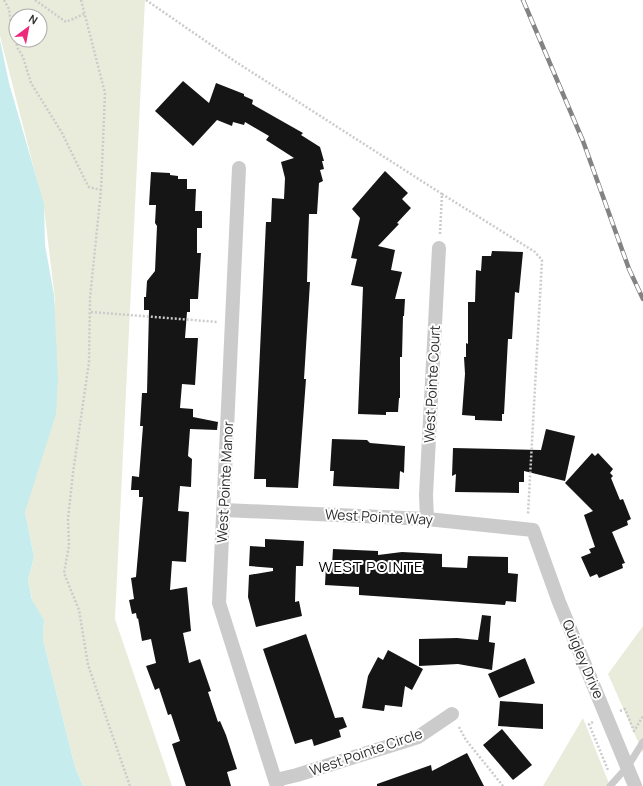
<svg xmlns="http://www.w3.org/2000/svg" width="643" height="786" viewBox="0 0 643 786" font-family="Manrope,sans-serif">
<rect width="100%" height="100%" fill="#fff"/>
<g fill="#eaecdb" fill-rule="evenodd">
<path d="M 0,0 L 145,0 L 115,619 L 172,786 L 83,786 L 75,767 L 43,640 L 44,620 L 33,603 L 28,580 L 34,557 L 25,512 L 55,300 L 44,208 L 0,36 ZM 16,16 L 40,16 L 40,40 L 16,40 Z"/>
<polygon points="643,626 643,753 608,674"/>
<polygon points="583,718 610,786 543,786"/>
</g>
<polygon fill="#c6eced" points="0,40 9,83 44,204 45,245 54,295 58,379 56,414 25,512 34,557 28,580 32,600 44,620 43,640 75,767 83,786 0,786"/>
<g fill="#151515">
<polygon points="183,81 209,103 216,83 244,94 244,96 253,100 252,104 303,133 301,135 320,147 324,161 322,161 324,169 320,170 323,181 319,183 317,214 309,214 307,282 310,282 304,379 306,379 298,488 266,487 266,479 254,479 266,222 271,222 272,198 284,199 285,178 281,162 294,158 266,140 269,136 245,122 244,125 233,122 232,126 217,120 193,146 155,111"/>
<polygon points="385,171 408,193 402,199 411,208 397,223 399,224 378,246 395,250 391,270 402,272 395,299 405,299 404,316 403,316 402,357 400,357 400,398 399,398 398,412 386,412 386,415 358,414 363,287 351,285 357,259 351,258 360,218 352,209"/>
<polygon points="151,172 170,173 170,175 178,176 178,179 187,179 187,189 196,189 195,211 202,211 202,228 197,228 197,253 201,253 198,299 190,299 190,312 187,312 185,338 198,338 195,385 182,384 180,408 193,409 193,417 218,422 217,430 190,429 188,456 192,459 191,487 180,486 178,511 189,512 186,562 172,561 170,590 187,587 191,631 183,633 189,663 200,659 211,691 208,692 218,722 220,721 226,735 237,769 227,772 231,786 186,786 172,744 180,741 171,714 168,715 159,688 155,690 146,666 156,663 151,639 142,641 138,618 137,619 136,613 132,614 129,600 134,599 131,578 136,577 143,497 139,497 139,490 131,490 132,476 139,477 143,426 140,426 142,393 147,393 149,310 144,310 144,297 146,297 147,281 155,271 157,226 155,223 156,205 149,205"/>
<polygon points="492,251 523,252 519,293 515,292 512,339 508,339 504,414 502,414 502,421 475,420 475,416 462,415 465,374 464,357 466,357 466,343 468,344 468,302 475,302 476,270 481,271 482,256 491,256"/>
<polygon points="546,429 575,436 565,481 524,471 524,482 519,482 519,493 455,492 456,474 452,476 453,448 541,450"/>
<polygon points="332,439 367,440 370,443 405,446 404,473 400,471 399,489 333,486 334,471 330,471"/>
<polygon points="592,453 595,456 598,453 613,469 610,473 613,476 611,478 620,500 623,499 631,519 627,521 628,525 612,532 625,563 622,564 623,568 599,578 597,574 590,577 581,557 591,553 589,549 595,547 584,515 593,511 565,483"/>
<polygon points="265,539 304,541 303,566 296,566 295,602 299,601 302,616 256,627 248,597 249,575 273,571 273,568 249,566 250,546 265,547"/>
<polygon points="333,549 378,551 378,555 402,552 442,554 442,567 467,568 468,556 508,557 508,573 518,574 516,602 506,601 505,605 359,595 359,587 325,585 326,565 332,565"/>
<polygon points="482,615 491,616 489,642 495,643 492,670 458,664 419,666 419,639 457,638 478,640"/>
<polygon points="306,634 335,718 343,717 347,727 339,730 341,737 314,746 312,739 295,744 263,649"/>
<polygon points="388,650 423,669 412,690 405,686 402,707 385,705 384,711 362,708 368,676 378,657 383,660"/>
<polygon points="525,658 535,683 499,698 488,674"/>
<polygon points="500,701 543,704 543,729 498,726"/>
<polygon points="502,729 532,765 513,780 483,745"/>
<polygon points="467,753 484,786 377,786 377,784 431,765 432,771"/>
</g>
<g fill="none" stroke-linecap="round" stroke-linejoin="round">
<g stroke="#cbcbcb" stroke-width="2.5" stroke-dasharray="2 2" stroke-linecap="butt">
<polyline points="4,0 9,9 12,32 16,37"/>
<polyline points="35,0 66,22 84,14"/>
<polyline points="81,0 105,93 101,190 90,298 89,362 73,473 68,519 69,546 64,573 79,610 88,665 130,786"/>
<polyline points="146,0 236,62 442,194 440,234"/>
<polyline points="16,40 17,47 23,57 31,83 62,133 86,182 89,187 101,190"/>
<polyline points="442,194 535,252 542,260 528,514"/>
<polyline points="91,312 218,322"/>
<polyline points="620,711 625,709 634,731 643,716"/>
<polyline points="593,722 589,724 608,770"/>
<polyline points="459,727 466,740 503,786"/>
</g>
<polyline stroke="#cbcbcb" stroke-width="7" points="610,786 628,766 643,742"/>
<g stroke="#cbcbcb" stroke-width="14">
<polyline points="239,168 219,603 277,786"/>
<polyline points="224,510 427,519 533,530 559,602 635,786"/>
<polyline points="427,519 426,495 439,248"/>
<polyline points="276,780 297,775 418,737 452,714"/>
</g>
<defs>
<polyline id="rail" points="523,0 583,141 629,269 643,299"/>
</defs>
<use href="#rail" stroke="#838383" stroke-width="4.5"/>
<use href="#rail" stroke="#fff" stroke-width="3" stroke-dasharray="9" stroke-linecap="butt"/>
</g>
<g text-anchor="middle" stroke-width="4" stroke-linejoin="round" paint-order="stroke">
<g font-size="14" fill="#2e2e2e" stroke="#fff">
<text transform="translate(432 384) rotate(-87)" y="5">West Pointe Court</text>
<text transform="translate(225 482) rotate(-87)" y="5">West Pointe Manor</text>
<text transform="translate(379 517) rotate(3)" y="5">West Pointe Way</text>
<text transform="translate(583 659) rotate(67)" y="5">Quigley Drive</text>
<text transform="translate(366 752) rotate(-19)" y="5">West Pointe Circle</text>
</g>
<g font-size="15" letter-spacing="1" fill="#000" stroke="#fff">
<text x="371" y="572">WEST POINTE</text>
</g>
</g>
<g transform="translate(28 28) rotate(32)"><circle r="19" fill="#ffffff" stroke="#ababab"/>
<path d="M0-3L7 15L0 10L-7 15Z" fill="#ee287b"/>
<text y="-6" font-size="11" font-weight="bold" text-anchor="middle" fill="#2e2e2e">N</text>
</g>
</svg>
